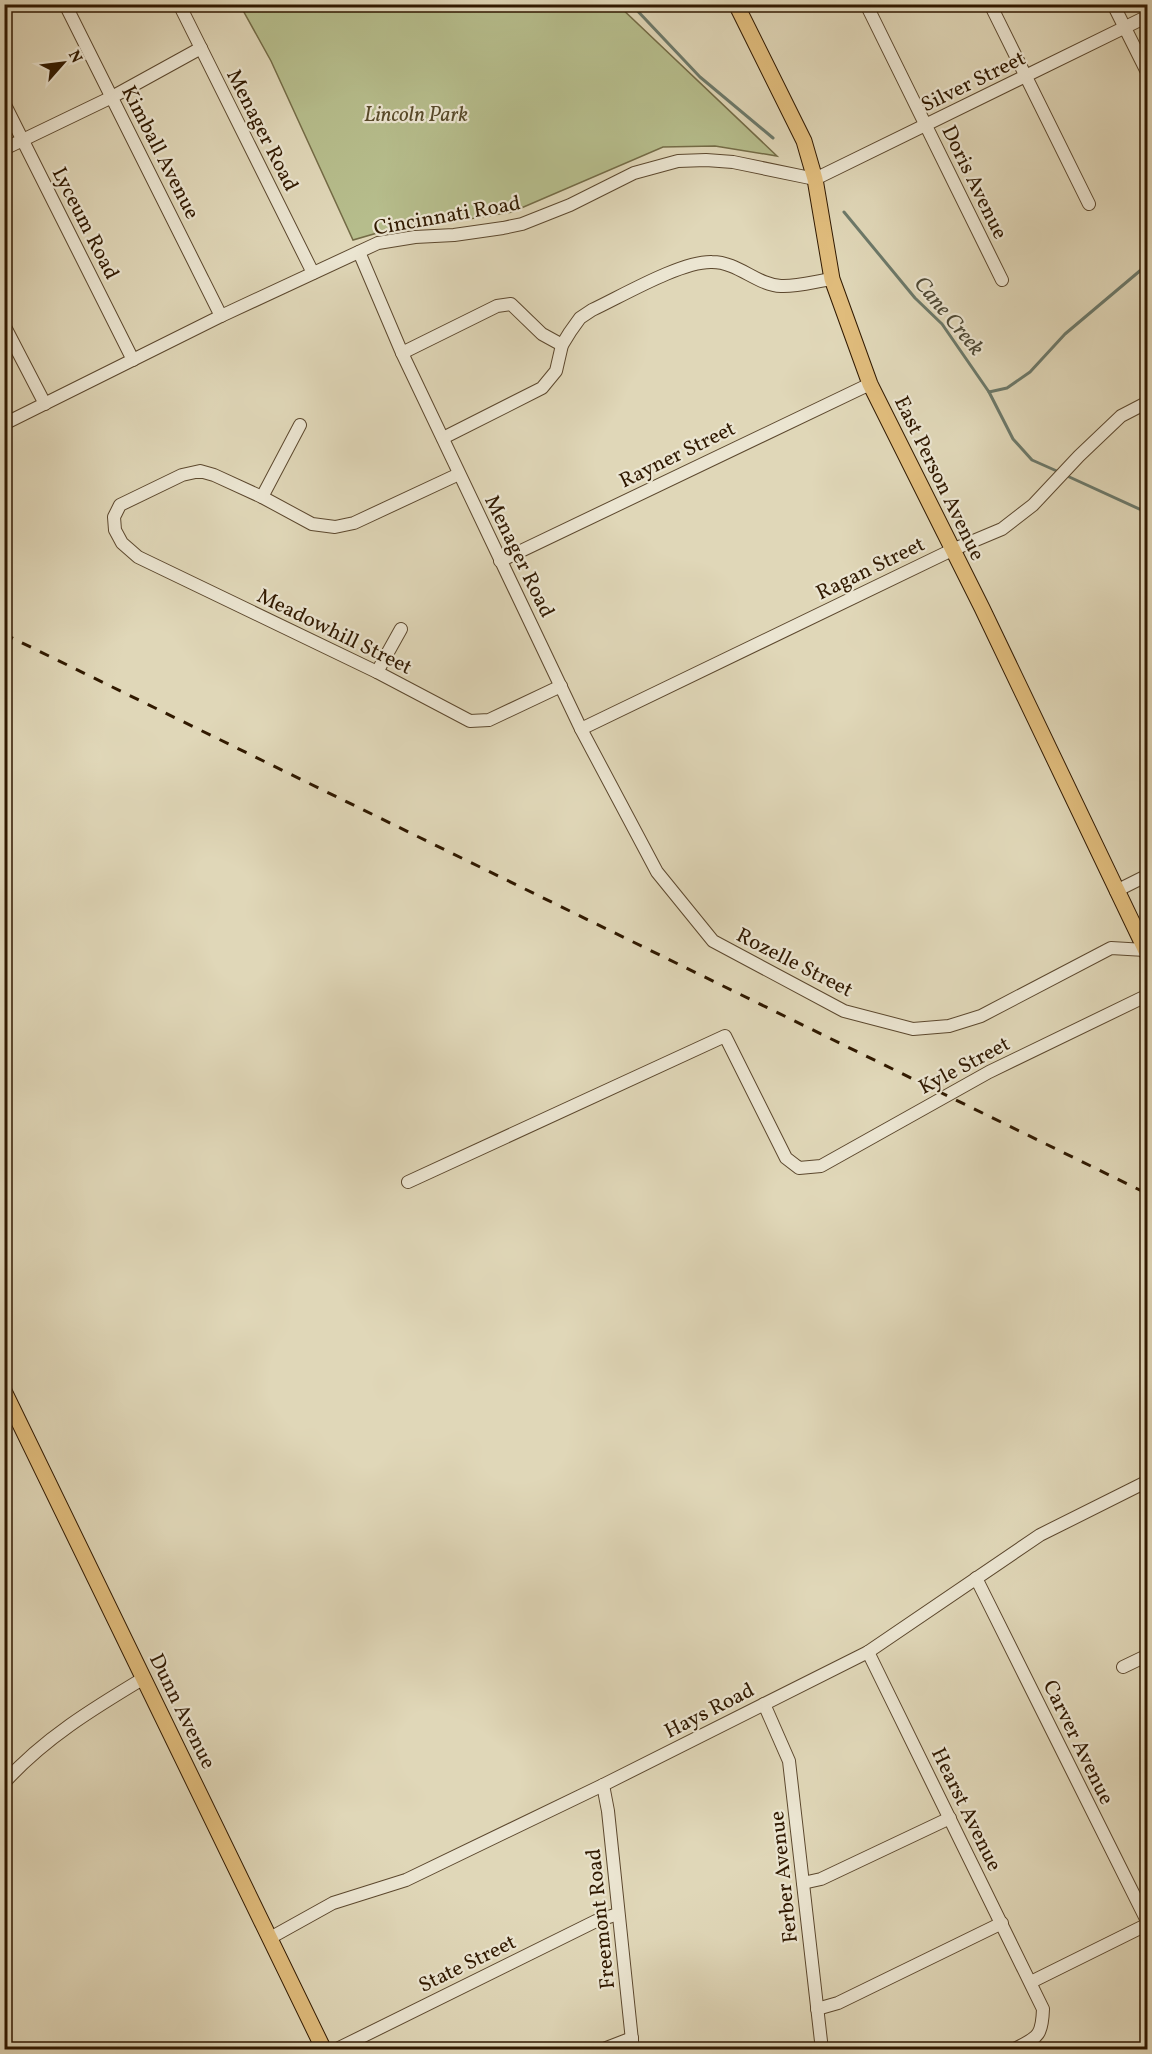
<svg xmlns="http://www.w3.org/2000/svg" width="1152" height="2054" viewBox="0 0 1152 2054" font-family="Vollkorn,serif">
<rect width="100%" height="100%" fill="#e0d7b8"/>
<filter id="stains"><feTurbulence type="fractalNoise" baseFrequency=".00333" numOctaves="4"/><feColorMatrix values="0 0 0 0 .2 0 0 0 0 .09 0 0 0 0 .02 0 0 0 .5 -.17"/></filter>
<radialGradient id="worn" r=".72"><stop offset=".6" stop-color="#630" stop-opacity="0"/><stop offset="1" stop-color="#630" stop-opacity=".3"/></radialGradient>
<polygon fill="#b6bd8c" stroke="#736b46" stroke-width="1.5" points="240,5 618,5 777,156 715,146 663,147 512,212 463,220 408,224 353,240 271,61"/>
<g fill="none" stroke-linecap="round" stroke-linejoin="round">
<g stroke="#6c796a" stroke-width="3">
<polyline points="631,4 700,77 773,138"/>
<polyline points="844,212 915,298 942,324 989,392 1007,388 1030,372 1065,334 1148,264"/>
<polyline points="989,392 1013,439 1032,460 1059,472"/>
<polyline points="1065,475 1148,513"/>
</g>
<defs>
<g id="minor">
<polyline points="65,4 221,316"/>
<polyline points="179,4 313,273"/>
<polyline points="866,4 1002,280"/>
<polyline points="990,4 1089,204"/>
<polyline points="1113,4 1148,74"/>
<polyline points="4,103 133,360"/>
<polyline points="4,149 112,97 201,48"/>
<polyline points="359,252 402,353 581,729 657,872 713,941 844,1011 913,1029 949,1026 981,1016 1111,948 1145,950"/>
<polyline points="4,325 45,404"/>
<polyline points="402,353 497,306 511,304 542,334 562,345"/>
<polyline points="4,424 221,316 378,243 415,237 454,235 503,228 522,224 570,205 634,173 678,161 706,160 733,162 815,179 1148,16"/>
<path d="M 443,438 L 542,388 L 556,371 L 562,345 L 570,332 L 580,318 L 592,310 C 622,296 681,261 712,262 C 738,262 757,285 781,286 C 796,287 817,281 832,279"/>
<polyline points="459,474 354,523 335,527 312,524 262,497 214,475 200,471 182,475 120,505 114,517 115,530 122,543 138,557 377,672 470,721 489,720 561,686"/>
<polyline points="262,497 300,425"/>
<polyline points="500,561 870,384"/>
<polyline points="377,672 401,629"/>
<polyline points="581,729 952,550 1002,529 1033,505 1079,456 1121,416 1148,402"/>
<polyline points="1116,891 1148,875"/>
<polyline points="408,1182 725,1036 786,1158 799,1168 821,1166 989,1072 1148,995"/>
<polyline points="976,1578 1148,1923"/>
<path d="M 868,1652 L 1043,2009 C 1042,2038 1037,2037 1013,2050"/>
<polyline points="1123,1667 1148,1655"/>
<polyline points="764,1704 789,1761 822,2050"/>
<path d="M 4,1783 C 43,1739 94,1708 144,1678"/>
<polyline points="603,1785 608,1811 633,2050"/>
<polyline points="803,1883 821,1879 950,1818"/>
<polyline points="270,1938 333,1903 406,1880 603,1785 868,1652 1040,1535 1148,1481"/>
<polyline points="1031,1982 1148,1924"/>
<polyline points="817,2009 838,2003 1002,1923"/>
<polyline points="335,2050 596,1921 618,1914"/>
<polyline points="601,2050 632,2038"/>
</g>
<g id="major">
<polyline points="736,4 804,141 815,179 832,279 870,384 982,608 1148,955"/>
<polyline points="4,1391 324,2050"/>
</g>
</defs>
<use href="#minor" stroke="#5c482e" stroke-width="14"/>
<use href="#major" stroke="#301900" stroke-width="17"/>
<use href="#minor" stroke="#ebe5d1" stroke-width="12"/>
<use href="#major" stroke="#e0bc7c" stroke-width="15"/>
<polyline stroke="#301900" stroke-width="3" stroke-dasharray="10 10" stroke-linecap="butt" points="4,634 1148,1194"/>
</g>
<g text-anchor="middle" stroke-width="4.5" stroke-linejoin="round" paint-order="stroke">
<g font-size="21" fill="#301900" stroke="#ebe5d1">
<text transform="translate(973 81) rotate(-26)" y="7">Silver Street</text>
<text transform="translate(263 130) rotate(63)" y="7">Menager Road</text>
<text transform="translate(161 152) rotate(63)" y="7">Kimball Avenue</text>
<text transform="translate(975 182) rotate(64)" y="7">Doris Avenue</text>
<text transform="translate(447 215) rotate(-10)" y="7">Cincinnati Road</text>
<text transform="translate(86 223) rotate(63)" y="7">Lyceum Road</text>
<text transform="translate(677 454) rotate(-26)" y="7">Rayner Street</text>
<text transform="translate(940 478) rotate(64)" y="7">East Person Avenue</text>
<text transform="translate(520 556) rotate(64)" y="7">Menager Road</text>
<text transform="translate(870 568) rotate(-26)" y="7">Ragan Street</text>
<text transform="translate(335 631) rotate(26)" y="7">Meadowhill Street</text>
<text transform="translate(795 962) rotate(27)" y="7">Rozelle Street</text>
<text transform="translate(964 1065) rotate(-28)" y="7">Kyle Street</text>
<text transform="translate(709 1710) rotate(-27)" y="7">Hays Road</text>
<text transform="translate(183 1711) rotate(64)" y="7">Dunn Avenue</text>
<text transform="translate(1079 1742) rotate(64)" y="7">Carver Avenue</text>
<text transform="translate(967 1809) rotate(64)" y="7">Hearst Avenue</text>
<text transform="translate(783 1877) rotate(-96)" y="7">Ferber Avenue</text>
<text transform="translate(600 1919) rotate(-96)" y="7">Freemont Road</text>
<text transform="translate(467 1963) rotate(-26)" y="7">State Street</text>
</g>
<g font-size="21" font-style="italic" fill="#584a2a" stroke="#ebe5d1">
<text x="416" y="121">Lincoln Park</text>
</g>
<g font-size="22" font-style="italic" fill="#4e4935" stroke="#ebe5d1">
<text transform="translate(950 315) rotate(50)" y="8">Cane Creek</text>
</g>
</g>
<rect width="1152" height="2054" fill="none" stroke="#e0d7b8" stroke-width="24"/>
<rect x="6" y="6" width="1140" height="2042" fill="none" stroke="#301900" stroke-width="3"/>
<rect x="12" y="12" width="1128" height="2030" fill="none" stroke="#301900" stroke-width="1.5"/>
<g transform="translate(63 63) rotate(62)" stroke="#ebe5d1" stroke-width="4.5" paint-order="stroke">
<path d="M0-4.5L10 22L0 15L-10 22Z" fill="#301900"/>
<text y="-9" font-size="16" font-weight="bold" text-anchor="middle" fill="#301900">N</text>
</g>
<rect width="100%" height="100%" filter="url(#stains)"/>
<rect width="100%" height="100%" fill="url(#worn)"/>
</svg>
